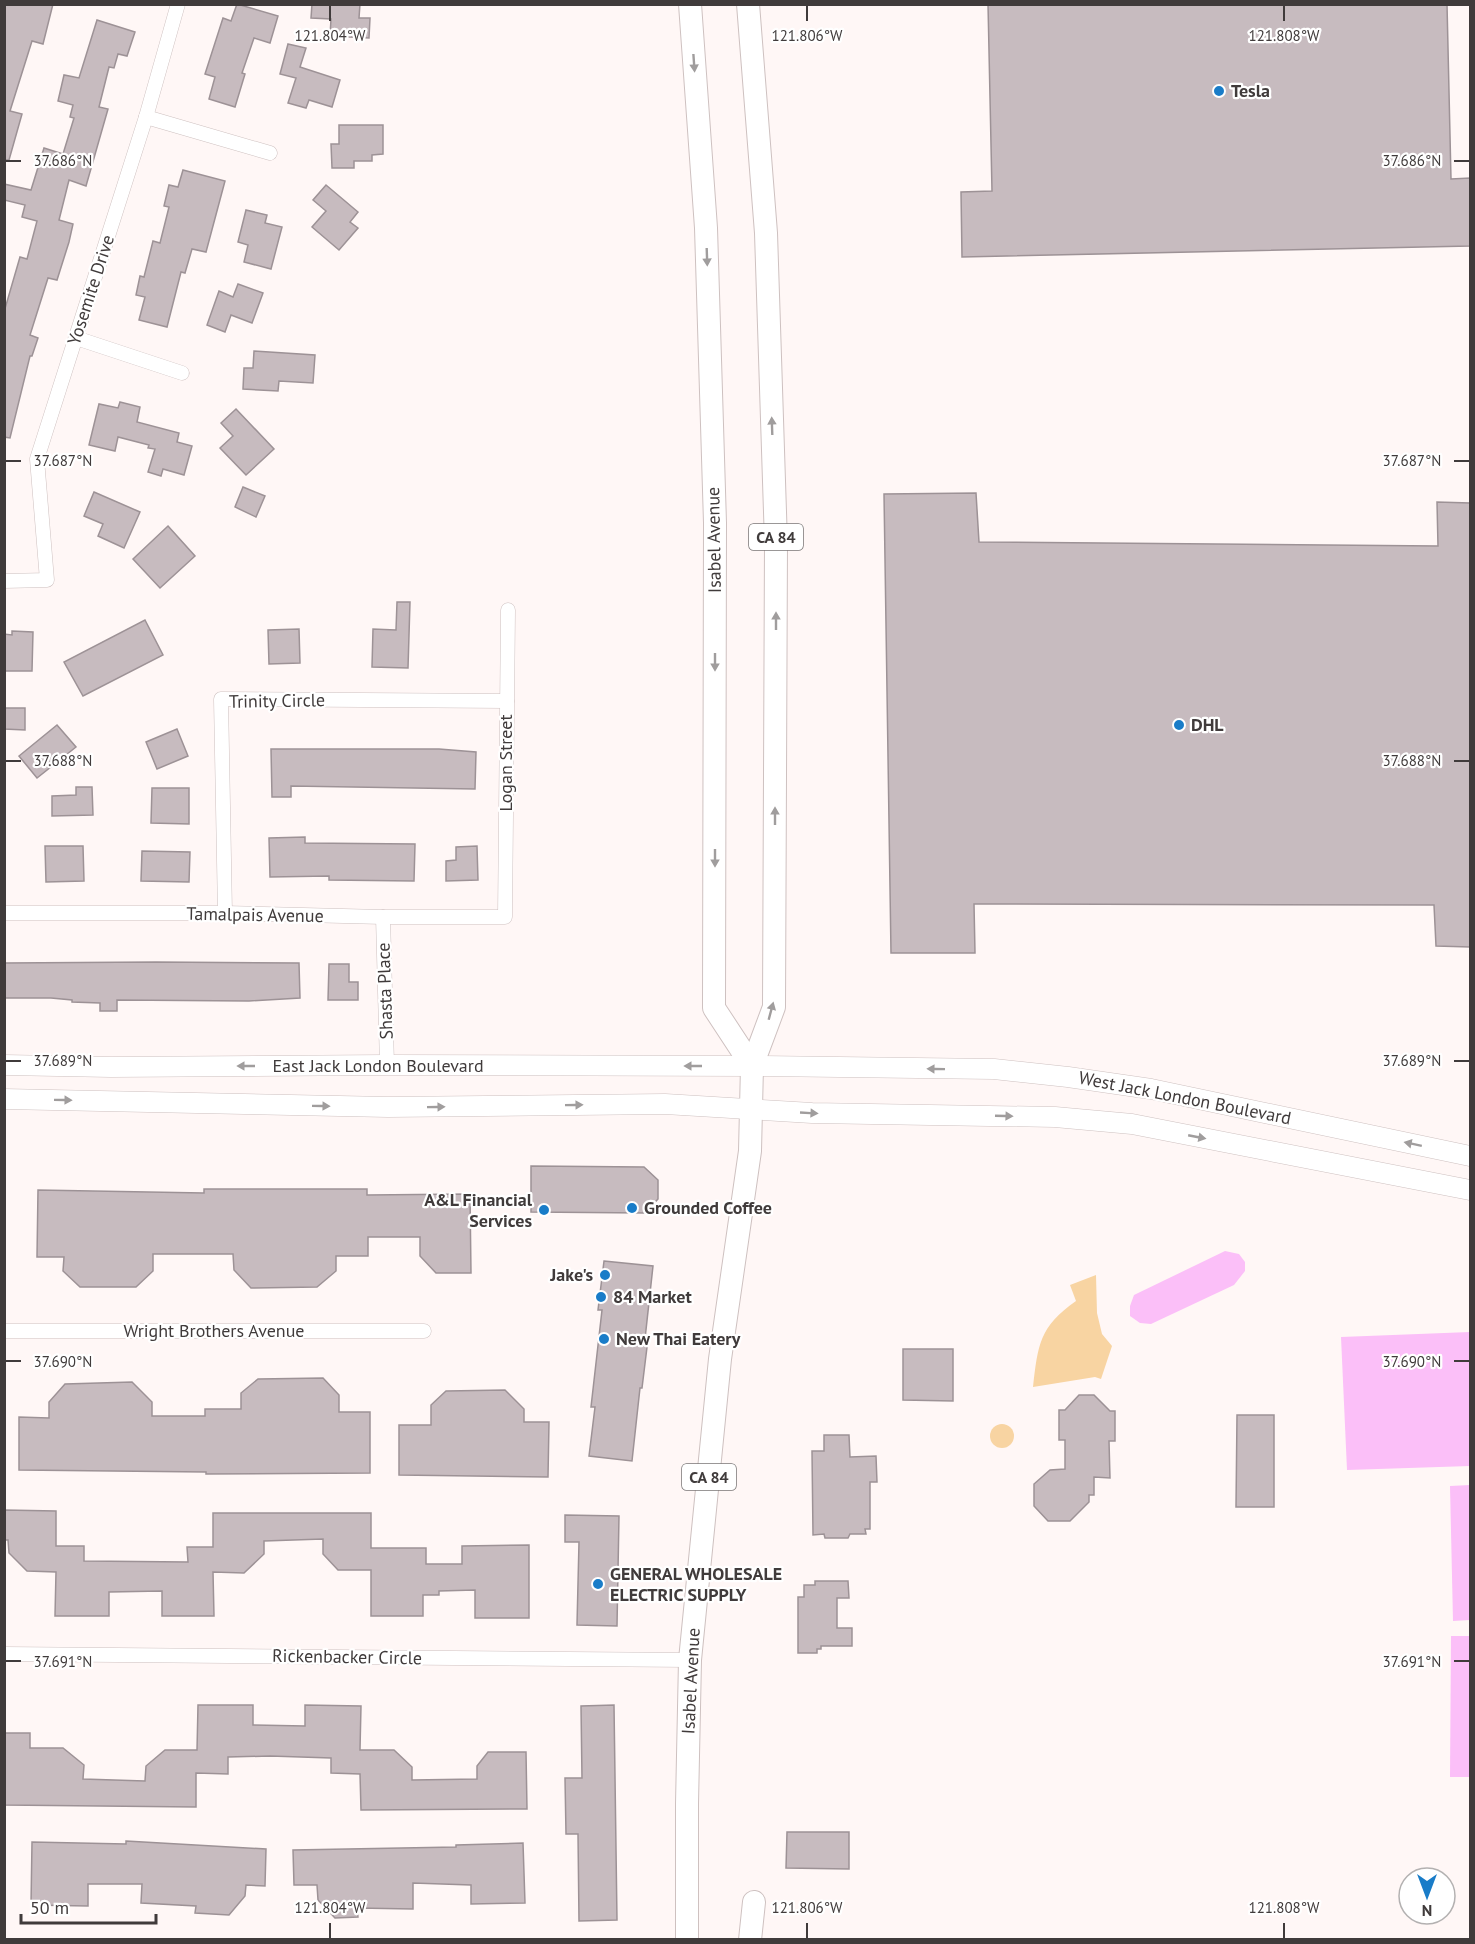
<svg xmlns="http://www.w3.org/2000/svg" width="1475" height="1944" viewBox="0 0 1475 1944" font-family="'PT Sans',sans-serif">
<rect width="100%" height="100%" fill="#fff7f6"/>
<g fill="#f8d4a2">
<path d="M 1096,1275 L 1097,1313 L 1102,1334 L 1112,1346 L 1101,1379 L 1095,1377 L 1033,1387 C 1038,1345 1039,1327 1076,1301 L 1070,1285 Z"/>
<circle cx="1002" cy="1436" r="12"/>
</g>
<g fill="#fbbff8">
<polygon points="1225,1251 1239,1254 1245,1262 1245,1271 1234,1285 1151,1324 1140,1323 1130,1316 1130,1306 1134,1295"/>
<polygon points="1470,1332 1470,1466 1347,1470 1341,1337"/>
<polygon points="1470,1485 1470,1620 1453,1621 1450,1486"/>
<polygon points="1451,1636 1470,1636 1470,1777 1450,1777"/>
</g>
<g fill="#c7bbbf" stroke="#9d9296" stroke-width="1.5">
<polygon points="4,4 53,4 43,44 32,41 10,111 22,114 9,160 4,160"/>
<polygon points="237,4 278,16 270,43 254,38 242,73 245,74 235,107 209,99 215,77 205,74 223,18 231,21"/>
<polygon points="312,4 360,4 359,18 370,18 369,38 330,36 331,19 311,18"/>
<polygon points="988,4 1447,4 1451,179 1470,178 1470,246 962,257 961,192 992,191"/>
<polygon points="97,20 135,32 127,56 118,54 114,68 109,67 99,107 108,109 86,186 69,180 59,220 73,224 69,242 57,280 48,278 30,335 38,338 32,356 30,356 10,438 4,437 4,312 20,257 27,259 37,221 22,217 25,205 4,200 4,184 31,190 44,148 63,154 74,118 70,117 73,105 58,101 64,75 79,78"/>
<polygon points="288,44 306,48 300,67 340,80 332,107 309,100 306,108 288,103 296,78 280,74"/>
<polygon points="339,125 383,125 383,154 372,155 372,161 354,161 354,168 332,168 331,144 339,144"/>
<polygon points="183,170 225,181 206,252 192,249 185,273 181,272 167,327 139,320 145,297 136,295 140,276 144,277 153,241 160,243 169,207 164,206 169,185 178,187"/>
<polygon points="326,185 358,212 350,222 358,228 339,250 312,227 326,211 313,200"/>
<polygon points="246,210 267,215 265,223 282,227 271,269 244,262 248,245 238,242"/>
<polygon points="238,284 263,293 252,323 231,315 225,332 207,325 219,291 233,297"/>
<polygon points="254,351 315,355 313,383 279,381 278,391 243,389 244,368 253,368"/>
<polygon points="120,402 140,407 137,422 179,433 177,442 192,446 184,475 163,469 161,476 148,472 155,449 148,448 149,445 118,437 115,451 89,445 99,404 118,408"/>
<polygon points="236,409 274,449 246,475 220,448 233,436 221,423"/>
<polygon points="243,487 265,496 256,517 235,507"/>
<polygon points="94,492 140,512 124,548 98,536 103,524 84,516"/>
<polygon points="976,493 979,542 1438,546 1437,502 1470,503 1470,947 1436,946 1434,905 974,904 975,953 891,953 884,494"/>
<polygon points="168,526 195,556 160,588 133,559"/>
<polygon points="397,602 410,602 408,668 372,667 373,629 396,630"/>
<polygon points="145,620 163,655 83,696 64,662"/>
<polygon points="299,629 300,663 269,664 268,630"/>
<polygon points="12,631 33,632 32,671 4,671 4,634 12,635"/>
<polygon points="4,708 25,708 25,730 4,729"/>
<polygon points="57,725 76,747 37,778 19,756"/>
<polygon points="177,729 188,756 157,769 146,742"/>
<polygon points="271,749 439,749 476,752 475,789 291,786 291,797 272,797"/>
<polygon points="76,787 92,787 93,815 52,816 52,796 76,795"/>
<polygon points="152,788 189,788 189,824 151,823"/>
<polygon points="305,837 305,843 415,844 414,881 329,880 329,876 270,877 269,838"/>
<polygon points="45,846 83,846 84,881 46,882"/>
<polygon points="477,846 478,880 446,881 446,861 456,860 456,847"/>
<polygon points="142,851 190,852 189,882 141,881"/>
<polygon points="156,962 299,963 300,998 249,1001 117,1000 117,1011 100,1011 100,1003 72,1002 72,1000 51,998 4,998 4,963"/>
<polygon points="329,964 349,964 349,982 358,982 358,1000 328,1000"/>
<polygon points="531,1166 644,1167 658,1180 658,1199 645,1213 531,1212"/>
<polygon points="204,1189 367,1189 367,1195 470,1194 471,1273 436,1273 420,1256 420,1237 368,1237 368,1256 336,1256 336,1271 317,1287 251,1288 234,1270 233,1254 153,1254 153,1271 136,1287 80,1287 63,1271 64,1257 37,1257 38,1190 204,1193"/>
<polygon points="604,1261 653,1266 645,1339 648,1339 642,1388 640,1388 632,1461 589,1456 595,1407 591,1407 602,1310 598,1310"/>
<polygon points="903,1349 953,1349 953,1401 903,1400"/>
<polygon points="323,1378 339,1395 339,1412 370,1412 370,1473 206,1474 206,1472 19,1470 19,1417 49,1418 49,1402 65,1384 132,1382 152,1402 152,1416 205,1416 205,1409 241,1409 241,1393 258,1379"/>
<polygon points="505,1390 524,1409 524,1422 549,1422 548,1477 399,1475 399,1425 431,1425 431,1405 446,1391"/>
<polygon points="1079,1395 1094,1395 1110,1411 1115,1411 1115,1441 1109,1441 1110,1478 1094,1477 1094,1495 1089,1495 1089,1502 1070,1521 1048,1521 1034,1506 1034,1484 1050,1470 1065,1469 1065,1440 1059,1440 1059,1410 1065,1410"/>
<polygon points="1237,1415 1274,1415 1274,1507 1236,1507"/>
<polygon points="824,1435 849,1435 850,1457 876,1456 877,1482 870,1482 870,1529 865,1529 866,1534 850,1534 848,1538 825,1538 824,1534 813,1535 812,1451 824,1451"/>
<polygon points="4,1510 56,1511 56,1546 84,1546 84,1561 188,1562 187,1547 213,1547 213,1513 371,1513 371,1548 426,1548 426,1564 462,1564 462,1546 529,1545 529,1618 475,1618 475,1590 439,1591 439,1595 423,1595 423,1616 371,1616 371,1570 338,1570 323,1554 323,1539 264,1541 264,1554 244,1573 213,1572 214,1616 162,1616 162,1591 109,1592 109,1616 55,1616 56,1572 27,1571 9,1553 8,1540 4,1540"/>
<polygon points="565,1515 619,1516 617,1626 577,1625 579,1542 565,1542"/>
<polygon points="815,1581 848,1581 849,1598 837,1598 837,1628 852,1628 852,1646 821,1646 821,1649 817,1649 817,1653 798,1653 798,1597 804,1597 804,1585 815,1585"/>
<polygon points="198,1705 253,1705 253,1725 305,1726 305,1705 361,1706 360,1750 394,1750 412,1767 412,1780 477,1779 477,1766 488,1752 526,1752 527,1809 361,1810 360,1774 331,1773 331,1758 270,1756 228,1757 228,1774 196,1773 196,1807 4,1805 4,1733 30,1733 30,1748 63,1748 84,1765 83,1779 145,1781 146,1766 165,1750 197,1750"/>
<polygon points="614,1705 617,1920 579,1921 578,1834 566,1834 565,1778 582,1778 581,1706"/>
<polygon points="787,1832 849,1832 849,1869 786,1868"/>
<polygon points="126,1841 266,1849 265,1886 246,1885 245,1896 229,1915 195,1913 196,1906 141,1903 142,1884 88,1884 88,1906 31,1905 32,1842 126,1844"/>
<polygon points="523,1843 525,1903 471,1904 471,1885 413,1883 413,1909 357,1908 358,1917 335,1918 318,1900 317,1885 294,1885 293,1850 456,1847 456,1845"/>
</g>
<g fill="none" stroke-linecap="round" stroke-linejoin="round">
<defs>
<g id="minor">
<polyline points="146,117 270,153"/>
<polyline points="76,338 182,373"/>
<polyline points="4,581 47,580 37,459 146,117 178,4"/>
<polyline points="4,913 225,913 383,917 505,917 508,610"/>
<polyline points="225,913 221,699 507,701"/>
<polyline points="383,917 387,1065"/>
<polyline points="4,1331 424,1331"/>
<polyline points="4,1654 690,1660"/>
</g>
<g id="secondary">
<polyline points="4,1065 111,1067 387,1065 752,1066 994,1069 1068,1077 1151,1089 1470,1156"/>
<polyline points="4,1099 388,1107 665,1104 812,1113 1055,1117 1132,1124 1470,1190"/>
</g>
<g id="trunk">
<polyline points="690,4 706,228 715,523 714,1008 752,1066"/>
<polyline points="687,1940 687,1804 690,1660 720,1359 750,1151 752,1066 774,1007 776,543 766,233 748,4"/>
<polyline points="750,1940 754,1902"/>
</g>
</defs>
<use href="#minor" stroke="#cec1c0" stroke-width="15"/>
<use href="#secondary" stroke="#cec1c0" stroke-width="21"/>
<use href="#trunk" stroke="#cec1c0" stroke-width="24"/>
<use href="#minor" stroke="#fff" stroke-width="14"/>
<use href="#secondary" stroke="#fff" stroke-width="20"/>
<use href="#trunk" stroke="#fff" stroke-width="22"/>
</g>
<defs><path id="oneway-solid" d="M-6-.8H1V-3.2L6.5 0L1 3.2V.8H-6Z" transform="scale(1.5)"/></defs>
<g fill="#a09d9d">
<use href="#oneway-solid" transform="translate(694 63) rotate(86)"/>
<use href="#oneway-solid" transform="translate(707 257) rotate(88)"/>
<use href="#oneway-solid" transform="translate(772 426) rotate(-92)"/>
<use href="#oneway-solid" transform="translate(776 621) rotate(-90)"/>
<use href="#oneway-solid" transform="translate(715 662) rotate(90)"/>
<use href="#oneway-solid" transform="translate(775 816) rotate(-90)"/>
<use href="#oneway-solid" transform="translate(715 858) rotate(90)"/>
<use href="#oneway-solid" transform="translate(771 1011) rotate(-75)"/>
<use href="#oneway-solid" transform="translate(246 1066) rotate(180)"/>
<use href="#oneway-solid" transform="translate(693 1066) rotate(180)"/>
<use href="#oneway-solid" transform="translate(936 1069) rotate(-179)"/>
<use href="#oneway-solid" transform="translate(63 1100) rotate(1)"/>
<use href="#oneway-solid" transform="translate(574 1105) rotate(-1)"/>
<use href="#oneway-solid" transform="translate(321 1106) rotate(1)"/>
<use href="#oneway-solid" transform="translate(436 1107) rotate(-1)"/>
<use href="#oneway-solid" transform="translate(809 1113) rotate(3)"/>
<use href="#oneway-solid" transform="translate(1004 1116) rotate(2)"/>
<use href="#oneway-solid" transform="translate(1197 1137) rotate(11)"/>
<use href="#oneway-solid" transform="translate(1413 1144) rotate(-168)"/>
</g>
<path fill="none" stroke="#403b3b" stroke-width="2" d="M 330,6 L 330,21M 807,6 L 807,21M 1284,6 L 1284,21M 6,161 L 21,161M 1454,161 L 1469,161M 6,461 L 21,461M 1454,461 L 1469,461M 6,761 L 21,761M 1454,761 L 1469,761M 6,1061 L 21,1061M 1454,1061 L 1469,1061M 6,1361 L 21,1361M 1454,1361 L 1469,1361M 6,1661 L 21,1661M 1454,1661 L 1469,1661M 330,1923 L 330,1938M 807,1923 L 807,1938M 1284,1923 L 1284,1938"/>
<g fill="#197cc8" stroke="#fff" stroke-width="2">
<circle cx="1219" cy="91" r="6"/>
<circle cx="1179" cy="725" r="6"/>
<circle cx="632" cy="1208" r="6"/>
<circle cx="544" cy="1210" r="6"/>
<circle cx="605" cy="1275" r="6"/>
<circle cx="601" cy="1297" r="6"/>
<circle cx="604" cy="1339" r="6"/>
<circle cx="598" cy="1584" r="6"/>
</g>
<g text-anchor="middle" stroke-width="4.5" stroke-linejoin="round" paint-order="stroke">
<g fill="#fff" stroke="#797676" stroke-width="1.5">
<rect x="749" y="524" width="54" height="26" rx="4.5"/>
<rect x="682" y="1464" width="54" height="26" rx="4.5"/>
</g>
<g font-size="16" font-weight="bold" fill="#403b3b">
<text x="776" y="543">CA 84</text>
<text x="709" y="1483">CA 84</text>
</g>
<g font-size="18" font-weight="bold" fill="#403b3b" stroke="#fff" text-anchor="start">
<text x="1231" y="97">Tesla</text>
<text x="1191" y="731">DHL</text>
<text x="532" y="1206" text-anchor="end">A&amp;L Financial<tspan x="532" dy="21">Services</tspan></text>
<text x="644" y="1214">Grounded Coffee</text>
<text x="593" y="1281" text-anchor="end">Jake's</text>
<text x="613" y="1303">84 Market</text>
<text x="616" y="1345">New Thai Eatery</text>
<text x="610" y="1580">GENERAL WHOLESALE<tspan x="610" dy="21">ELECTRIC SUPPLY</tspan></text>
</g>
<g font-size="18" fill="#403b3b" stroke="#fff">
<text transform="translate(91 290) rotate(-72)" y="6">Yosemite Drive</text>
<text transform="translate(714 540) rotate(-91)" y="6">Isabel Avenue</text>
<text transform="translate(277 701) rotate(-1)" y="6">Trinity Circle</text>
<text transform="translate(506 763) rotate(-90)" y="6">Logan Street</text>
<text transform="translate(255 915) rotate(1)" y="6">Tamalpais Avenue</text>
<text transform="translate(385 991) rotate(-92)" y="6">Shasta Place</text>
<text x="378" y="1072">East Jack London Boulevard</text>
<text transform="translate(1185 1098) rotate(11)" y="6">West Jack London Boulevard</text>
<text x="214" y="1337">Wright Brothers Avenue</text>
<text transform="translate(347 1657) rotate(1)" y="6">Rickenbacker Circle</text>
<text transform="translate(691 1681) rotate(-87)" y="6">Isabel Avenue</text>
</g>
</g>
<g font-size="15" text-anchor="middle" fill="#403b3b" stroke="#fff" stroke-width="4.5" stroke-linejoin="round" paint-order="stroke">
<text x="330" y="41">121.804°W</text>
<text x="807" y="41">121.806°W</text>
<text x="1284" y="41">121.808°W</text>
<text x="1412" y="166">37.686°N</text>
<text x="63" y="166">37.686°N</text>
<text x="1412" y="466">37.687°N</text>
<text x="63" y="466">37.687°N</text>
<text x="1412" y="766">37.688°N</text>
<text x="63" y="766">37.688°N</text>
<text x="1412" y="1066">37.689°N</text>
<text x="63" y="1066">37.689°N</text>
<text x="1412" y="1367">37.690°N</text>
<text x="63" y="1367">37.690°N</text>
<text x="1412" y="1667">37.691°N</text>
<text x="63" y="1667">37.691°N</text>
<text x="330" y="1913">121.804°W</text>
<text x="807" y="1913">121.806°W</text>
<text x="1284" y="1913">121.808°W</text>
</g>
<rect width="1475" height="1944" fill="none" stroke="#403b3b" stroke-width="12"/>
<g transform="translate(1427 1896) rotate(180)"><circle r="28" fill="#ffffff" stroke="#b3b1b1" stroke-width="1.5"/>
<path d="M0-4.5L10 22L0 15L-10 22Z" fill="#197cc8"/>
<text y="-9" font-size="16" font-weight="bold" text-anchor="middle" fill="#403b3b">N</text>
</g>
<path d="M21 1914v9h135v-9" fill="none" stroke="#403b3b" stroke-width="3"/>
<text x="30" y="1914" font-size="18" fill="#403b3b" stroke="#ffffff" stroke-width="4.5" paint-order="stroke">50 m</text>
</svg>
